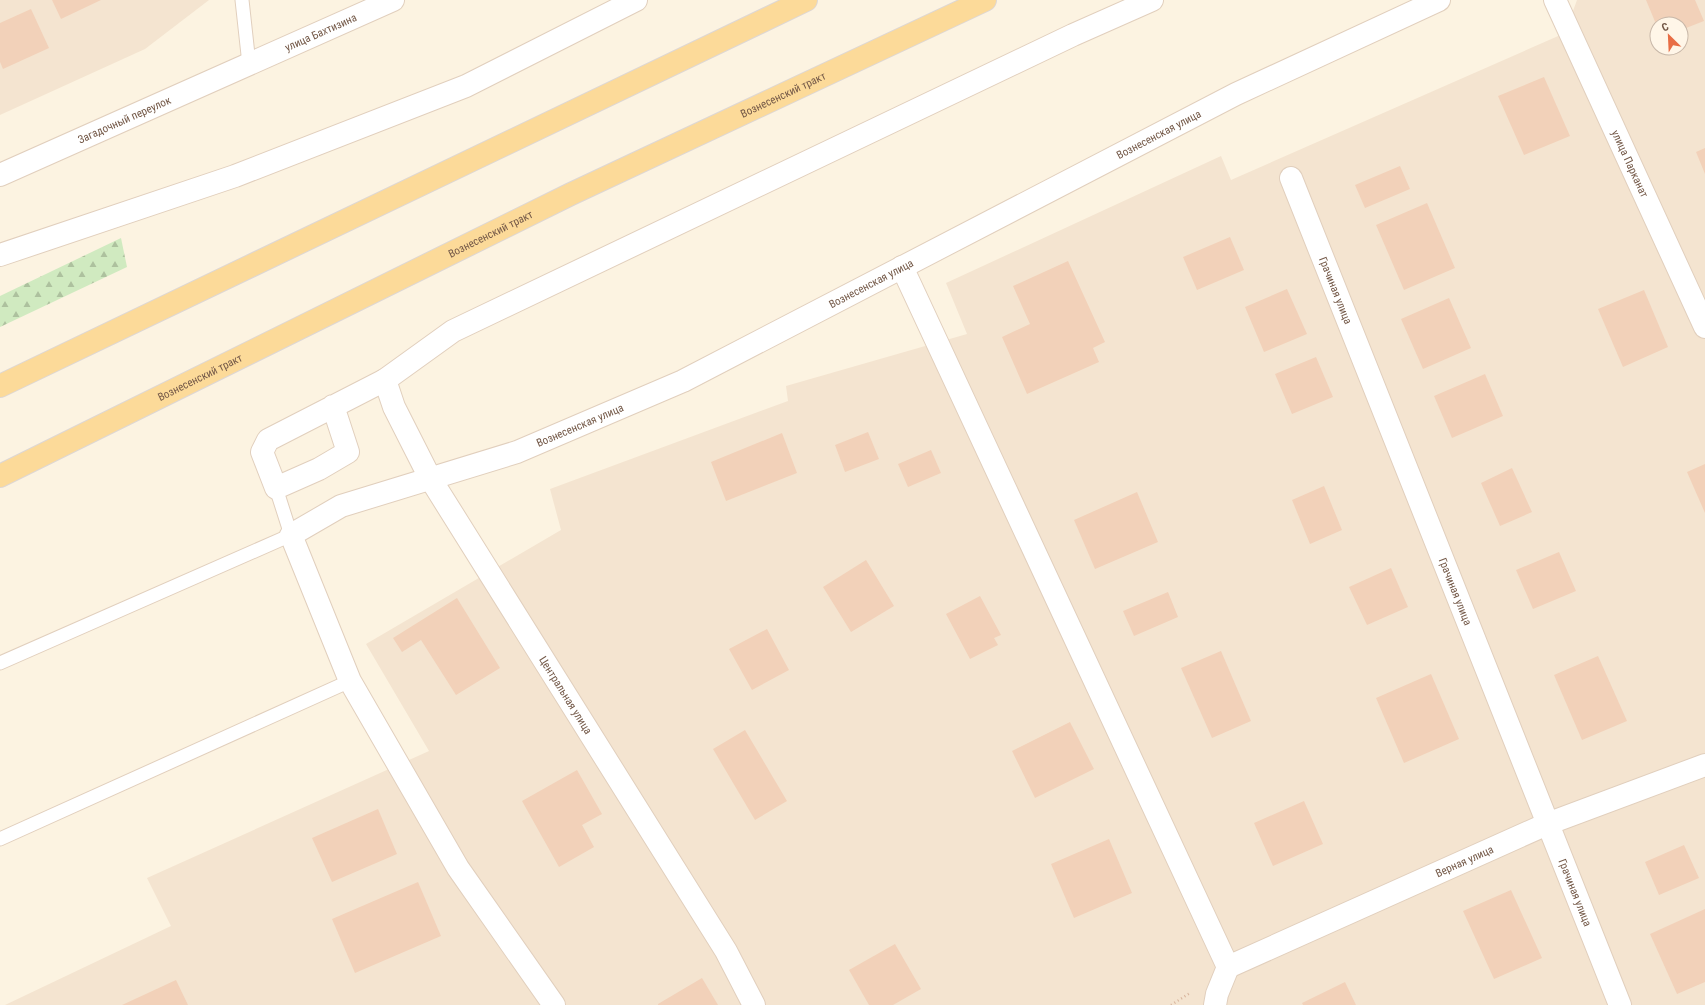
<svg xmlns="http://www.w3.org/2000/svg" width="1705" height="1005" viewBox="0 0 1705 1005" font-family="'Roboto Condensed',sans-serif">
<defs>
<pattern id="forest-firs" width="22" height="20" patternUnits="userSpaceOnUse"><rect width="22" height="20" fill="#d0eac0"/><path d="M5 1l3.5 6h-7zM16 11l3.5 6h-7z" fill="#adc19e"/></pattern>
</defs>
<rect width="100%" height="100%" fill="#fcf3e1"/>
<g fill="#f4e4d0" fill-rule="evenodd">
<polygon points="0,0 209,0 145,49 0,115"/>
<path d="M 1577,0 L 1705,0 L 1705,1005 L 5,1005 L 171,926 L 147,878 L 429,751 L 366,644 L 561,530 L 550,489 L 788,401 L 786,386 L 967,334 L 946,283 L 1221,156 L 1231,180 L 1565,33 ZM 1657,24 L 1681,24 L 1681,48 L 1657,48 Z"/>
</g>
<polygon fill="url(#forest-firs)" points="121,238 127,267 0,327 0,296"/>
<g fill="#f2d1b9">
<polygon points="52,0 101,0 61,19"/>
<polygon points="1646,0 1695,0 1704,21 1681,30 1681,24 1656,24"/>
<polygon points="31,9 49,48 3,69 0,62 0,23"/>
<polygon points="1544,77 1570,136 1524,155 1498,96"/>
<polygon points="1705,148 1705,174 1696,152"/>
<polygon points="1400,166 1410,189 1365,208 1355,185"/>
<polygon points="1427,203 1455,268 1404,290 1376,225"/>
<polygon points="1230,237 1244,270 1197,290 1183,257"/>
<polygon points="1068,261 1105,342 1093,348 1099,362 1027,394 1002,337 1030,324 1013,286"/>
<polygon points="1287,289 1307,334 1264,352 1245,307"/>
<polygon points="1644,290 1668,347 1623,367 1598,309"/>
<polygon points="1449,298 1471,348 1423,369 1401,319"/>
<polygon points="1316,357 1333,397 1292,414 1275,374"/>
<polygon points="1485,374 1503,416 1452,438 1434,396"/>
<polygon points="868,432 879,459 845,472 835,445"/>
<polygon points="782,433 797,473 726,501 711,462"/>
<polygon points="931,450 941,473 908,487 898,464"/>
<polygon points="1705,464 1705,513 1687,472"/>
<polygon points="1512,468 1532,512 1500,526 1481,483"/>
<polygon points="1324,486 1342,530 1310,544 1292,500"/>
<polygon points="1137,492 1158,542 1095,569 1074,520"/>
<polygon points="1559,552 1576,591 1533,609 1516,570"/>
<polygon points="866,560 894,606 851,632 823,587"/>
<polygon points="1391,568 1408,607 1367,625 1349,587"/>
<polygon points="1168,592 1178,617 1134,636 1123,611"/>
<polygon points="980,596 1001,635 994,638 998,645 970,659 946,614"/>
<polygon points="457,598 500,668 456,695 421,640 402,652 393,638"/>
<polygon points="767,629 789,670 752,690 729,649"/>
<polygon points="1221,651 1251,721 1212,738 1181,668"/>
<polygon points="1598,656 1627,721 1582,740 1554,675"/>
<polygon points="1431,674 1459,739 1404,763 1376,698"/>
<polygon points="1070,722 1094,769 1035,798 1012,751"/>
<polygon points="745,730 787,801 755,820 713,749"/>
<polygon points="577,770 602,814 582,825 594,847 559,867 522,801"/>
<polygon points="1304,801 1323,844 1273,866 1254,823"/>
<polygon points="378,809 397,854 332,882 312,838"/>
<polygon points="1109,839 1132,893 1074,918 1051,864"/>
<polygon points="1684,845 1699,878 1659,895 1645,862"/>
<polygon points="418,882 441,936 355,973 332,919"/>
<polygon points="1511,890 1542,958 1494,979 1463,911"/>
<polygon points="1705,909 1705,982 1677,994 1650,934"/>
<polygon points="895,944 921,989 893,1005 869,1005 849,970"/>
<polygon points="702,978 718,1005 658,1005 658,1004"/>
<polygon points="176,980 188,1005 122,1005"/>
<polygon points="1345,982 1356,1005 1303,1005 1302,1003"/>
</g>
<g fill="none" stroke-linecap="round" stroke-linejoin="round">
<defs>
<g id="service">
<polyline points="242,0 249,64"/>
<polyline points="0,663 291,535 276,488"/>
<polyline points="0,839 350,681"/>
</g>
<g id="minor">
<path id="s1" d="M 1555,0 L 1705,327"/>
<path id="s2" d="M 0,175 L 393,0"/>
<path id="s3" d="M 1291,178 L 1620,1005"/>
<polyline points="902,267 1228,967 1217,994 1215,1005"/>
<path id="s4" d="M 385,380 L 394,407 L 430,478 L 726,951 L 754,1005"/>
<polyline points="333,406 348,452 319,469 276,488 262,452 268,440 385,380 453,331 1073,35 1152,0"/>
<path id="s5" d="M 1228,967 L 1547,824 L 1705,765"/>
<path id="s6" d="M 554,1005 L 458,868 L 350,681 L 291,535 L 341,506 L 517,452 L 683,381 L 1236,94 L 1439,0"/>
</g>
<polyline id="tertiary" points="0,255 235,176 466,86 636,0"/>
<g id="primary">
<polyline points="0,386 806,0"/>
<path id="s7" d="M 0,476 L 571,194 L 985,0"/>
</g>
</defs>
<use href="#service" stroke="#e1cfbd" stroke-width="15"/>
<use href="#minor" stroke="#e1cfbd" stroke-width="24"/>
<use href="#tertiary" stroke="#e1cfbd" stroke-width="24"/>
<use href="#primary" stroke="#ded7d3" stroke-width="24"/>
<polyline stroke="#d7b49c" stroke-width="2.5" stroke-dasharray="1 3" stroke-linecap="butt" points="1171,1005 1190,993"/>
<use href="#service" stroke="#fff" stroke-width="13"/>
<use href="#minor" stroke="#fff" stroke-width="22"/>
<use href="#tertiary" stroke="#fff" stroke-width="22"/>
<use href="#primary" stroke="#fcda99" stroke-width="22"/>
</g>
<g text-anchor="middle" stroke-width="3" stroke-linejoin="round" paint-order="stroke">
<g font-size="11" fill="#745948" stroke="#fff6e8">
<text dy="4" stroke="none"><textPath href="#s2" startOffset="351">улица Бахтизина</textPath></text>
<text dy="4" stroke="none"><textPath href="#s7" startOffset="871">Вознесенский тракт</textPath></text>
<text dy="4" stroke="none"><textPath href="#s2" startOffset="136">Загадочный переулок</textPath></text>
<text dy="4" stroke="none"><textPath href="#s6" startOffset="1499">Вознесенская улица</textPath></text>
<text dy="4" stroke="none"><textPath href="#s1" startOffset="180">улица Парканат</textPath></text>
<text dy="4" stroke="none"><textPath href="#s7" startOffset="547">Вознесенский тракт</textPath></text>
<text dy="4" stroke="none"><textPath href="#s6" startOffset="1175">Вознесенская улица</textPath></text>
<text dy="4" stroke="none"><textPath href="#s3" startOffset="121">Грачиная улица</textPath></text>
<text dy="4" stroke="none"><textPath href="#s7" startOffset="223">Вознесенский тракт</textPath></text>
<text dy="4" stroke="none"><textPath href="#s6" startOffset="851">Вознесенская улица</textPath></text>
<text dy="4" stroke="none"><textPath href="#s3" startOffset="445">Грачиная улица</textPath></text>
<text dy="4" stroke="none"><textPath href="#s4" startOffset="364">Центральная улица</textPath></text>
<text dy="4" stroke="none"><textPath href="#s5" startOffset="259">Верная улица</textPath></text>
<text dy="4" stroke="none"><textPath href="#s3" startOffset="769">Грачиная улица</textPath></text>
</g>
</g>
<g transform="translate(1669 36) rotate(336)"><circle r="19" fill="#fff6e8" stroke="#c7b7a8"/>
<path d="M0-3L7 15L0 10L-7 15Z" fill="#e86d44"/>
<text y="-6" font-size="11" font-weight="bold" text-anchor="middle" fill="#745948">С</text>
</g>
</svg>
